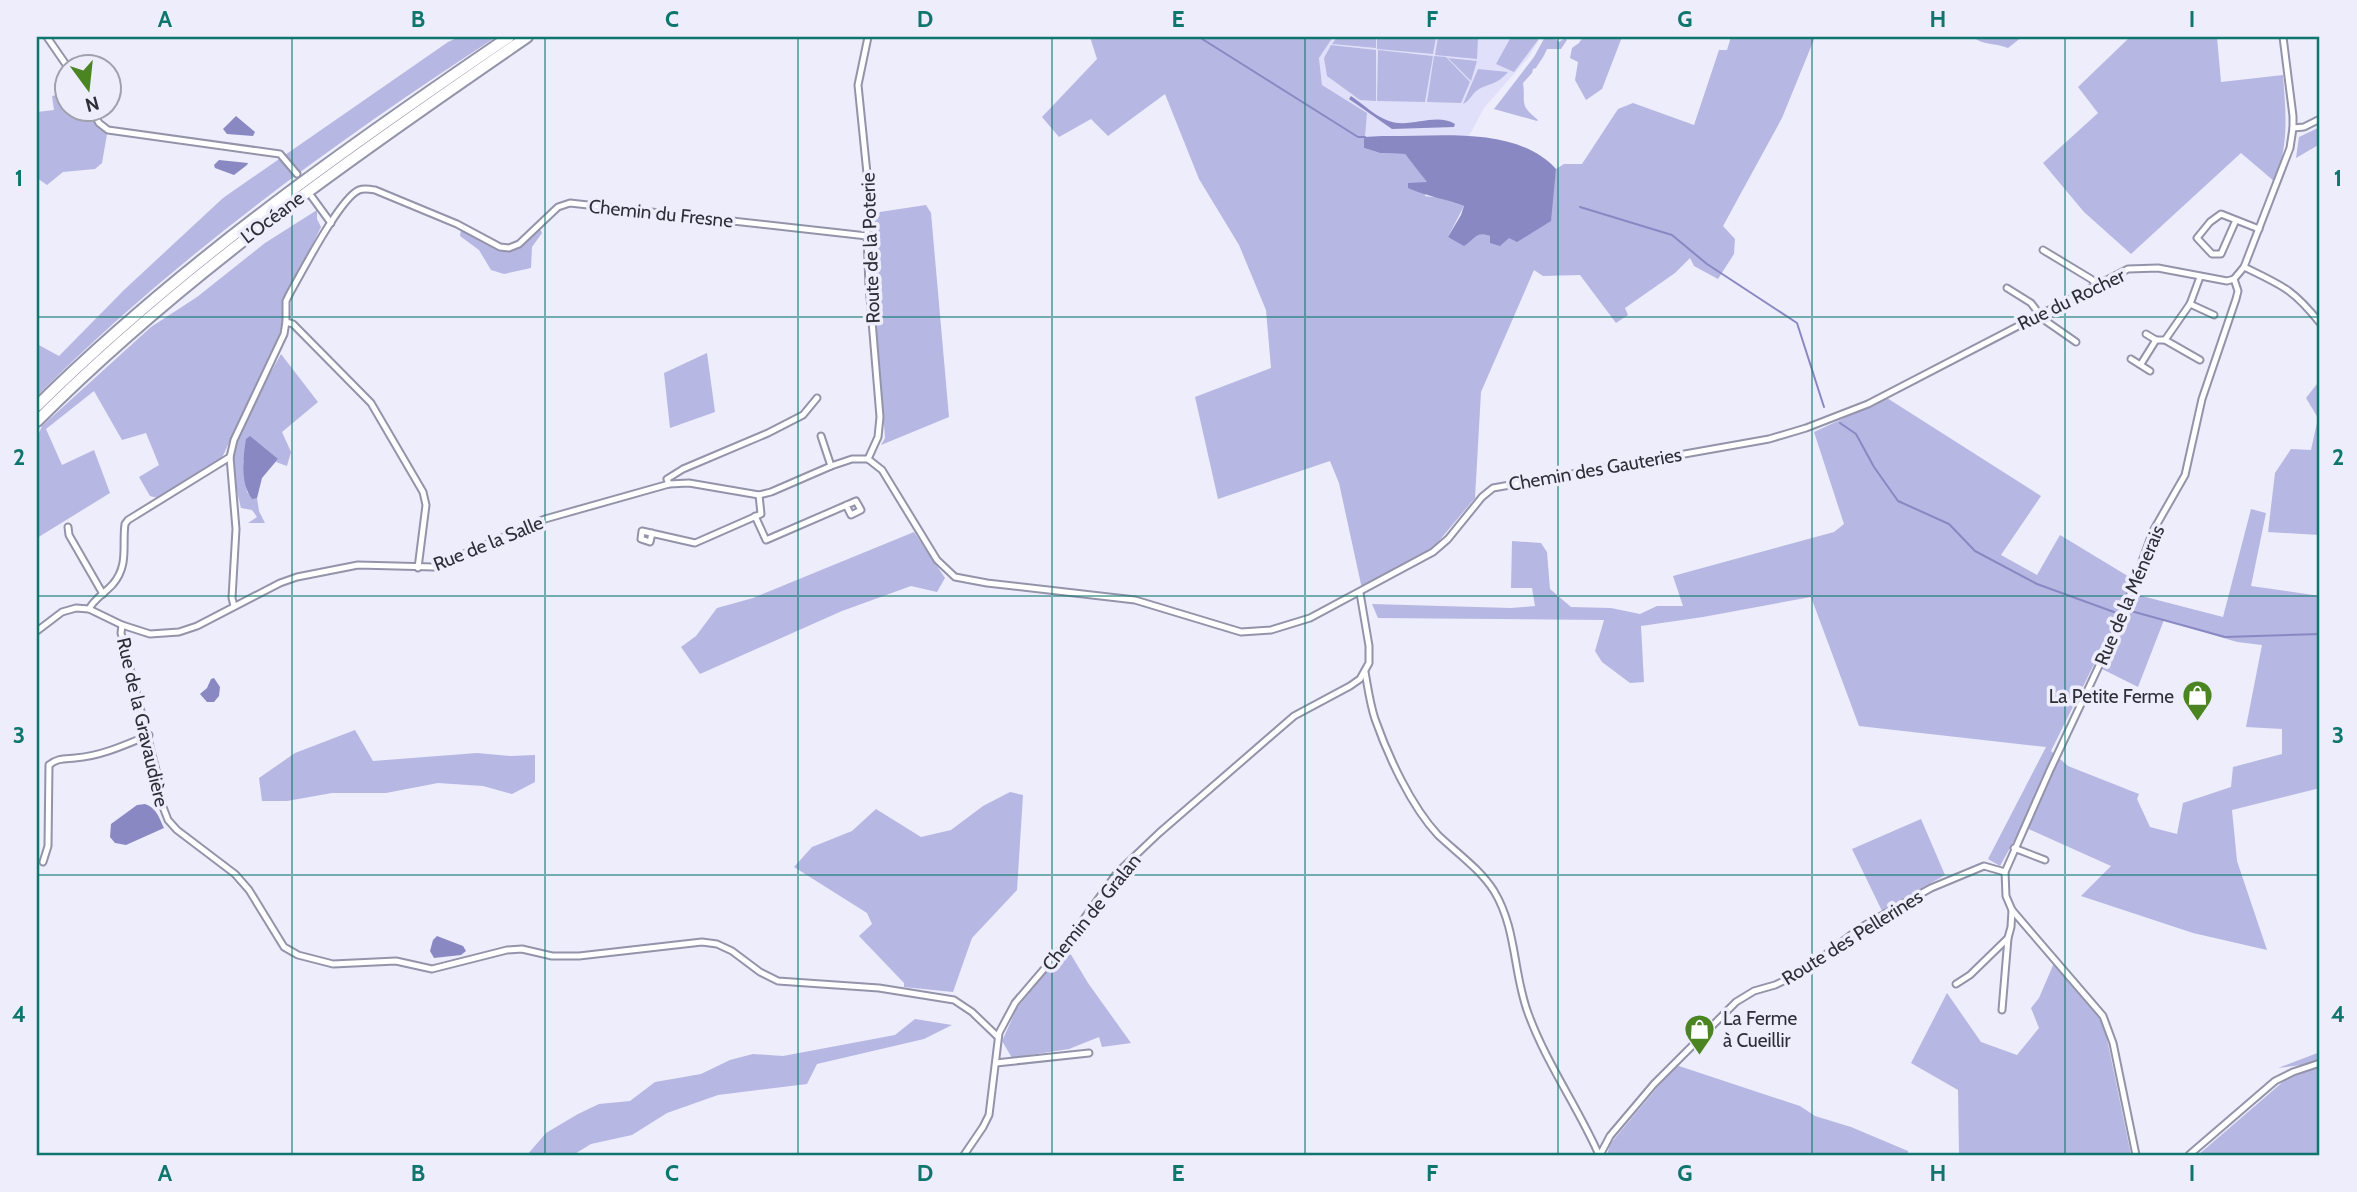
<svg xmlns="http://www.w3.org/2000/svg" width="2357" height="1192" viewBox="0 0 2357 1192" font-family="Cabin,sans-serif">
<rect width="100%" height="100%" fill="#ededfc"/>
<polygon fill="#e0e0fa" points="1333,37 1541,37 1528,58 1484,108 1469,136 1364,137 1367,113 1322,85 1319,58"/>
<g fill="#b7b7e3">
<path d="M 459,37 L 496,37 C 333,143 174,259 37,396 L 37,344 L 59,356 L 124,290 L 223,198 L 448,42 Z"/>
<polygon points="1090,37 1333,37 1319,58 1322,85 1367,113 1364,148 1380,153 1405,154 1428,182 1425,196 1440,198 1464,206 1448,237 1468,243 1476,234 1483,233 1490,236 1553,186 1556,169 1564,164 1582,164 1618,109 1633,103 1694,125 1719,50 1727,50 1731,37 1815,37 1782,118 1723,226 1735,239 1734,254 1718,279 1694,266 1690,258 1675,273 1625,308 1628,315 1616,323 1580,275 1543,276 1534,270 1481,392 1475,498 1433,548 1362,589 1339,483 1330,461 1218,499 1195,397 1271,368 1266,310 1239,245 1199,179 1165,94 1108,136 1091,119 1059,137 1042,117 1097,59"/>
<polygon points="1337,37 1376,37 1376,48 1332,44"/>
<polygon points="1377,37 1436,37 1433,54 1377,49"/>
<polygon points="1438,37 1478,37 1477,59 1435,55"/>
<polygon points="1511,37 1536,37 1538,40 1514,72 1496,64"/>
<path d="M 1545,37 L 1553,37 L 1559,42 L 1565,38 L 1567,40 L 1561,49 L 1547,49 C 1544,57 1540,61 1536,68 L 1533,69 L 1532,73 L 1523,83 C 1526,105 1518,103 1538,120 L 1537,121 L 1494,109 L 1534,57 Z"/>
<polygon points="1583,37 1622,37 1602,89 1586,100 1575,80 1578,62 1570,58 1572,48 1579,43"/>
<path d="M 1973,37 L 2022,37 L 2008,48 C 1996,43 1982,45 1973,37 Z"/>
<path d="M 2130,37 L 2217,37 L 2221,82 L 2283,75 C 2286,115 2289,143 2275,182 L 2241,153 L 2131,254 L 2084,212 L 2043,163 L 2098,113 L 2078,87 Z"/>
<polygon points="1331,45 1376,50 1376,101 1360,100 1327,76 1324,58"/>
<polygon points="1378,50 1433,56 1425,102 1377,101"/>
<polygon points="1434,56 1446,57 1470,82 1461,103 1427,102"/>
<polygon points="1448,58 1477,61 1471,81"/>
<path d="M 1478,69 L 1508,72 C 1496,85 1493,82 1479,89 C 1472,93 1470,101 1463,104 Z"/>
<polygon points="66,93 66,108 94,109 107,134 102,163 95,169 63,172 47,185 37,178 37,112 54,110 52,96"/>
<polygon points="2320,127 2320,144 2296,158 2299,137"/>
<polygon points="926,205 931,213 949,417 881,445 885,438 870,245 873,213"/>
<polygon points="317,210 317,219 321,227 284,302 282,328 221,460 158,498 150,496 139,477 159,465 146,433 122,440 94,391 46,429 62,465 94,450 110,493 37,538 37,438 42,426 151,327 197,297 265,243"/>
<path d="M 461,229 C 499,251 505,266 540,229 L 542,233 L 532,247 L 531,268 L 504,274 L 491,270 L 479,250 L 460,236 Z"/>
<polygon points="707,353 715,412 670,428 664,373"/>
<path d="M 281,354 L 318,402 L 282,432 L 291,452 L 287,466 L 276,462 L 278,459 L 243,460 L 247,492 L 252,498 L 257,498 L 259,511 L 265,523 L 248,523 L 257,517 L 252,510 L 241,508 C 237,491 232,472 234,454 C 235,432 269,376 281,354 Z"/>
<polygon points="2320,380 2320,535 2268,532 2275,473 2291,449 2311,450 2318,418 2306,398"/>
<polygon points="1887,398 2041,496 2001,555 2037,575 2060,535 2131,578 2116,620 2051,751 2068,766 2139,794 2137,799 2150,827 2177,834 2183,803 2231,787 2233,767 2282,754 2282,729 2246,727 2262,645 2237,642 2164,620 2138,687 2102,669 2138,595 2223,617 2251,509 2266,513 2251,586 2320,596 2320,788 2232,810 2237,861 2267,950 2193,933 2081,896 2111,866 2022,826 2000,866 1988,859 2046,747 1859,726 1811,597 1703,617 1641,626 1644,682 1630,683 1602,662 1595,651 1604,620 1378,618 1372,604 1511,608 1535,606 1532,588 1511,588 1512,541 1541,543 1547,552 1550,589 1571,607 1611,608 1640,614 1657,606 1683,606 1673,576 1834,532 1844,524 1814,432"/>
<polygon points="914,532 945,578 937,592 911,586 842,611 700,674 681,647 696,636 717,608 753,598"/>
<polygon points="355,730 373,761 477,753 511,756 535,755 535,782 512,794 483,786 438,783 386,793 332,793 287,801 262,801 259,778 295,753"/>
<polygon points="1010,792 1023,795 1017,890 972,938 953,992 904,987 904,983 859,936 872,924 867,913 794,867 812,847 852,831 876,809 921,837 951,830 983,806"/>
<polygon points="1921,819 1945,875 1882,911 1852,849"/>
<polygon points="1067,948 1088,983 1131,1043 1102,1047 1099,1037 1069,1049 1012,1058 1002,1041 1017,1008"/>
<polygon points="2054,963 2098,1015 2106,1034 2131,1155 1959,1155 1958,1090 1911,1063 1947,993 1981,1042 2017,1055 2039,1028 2031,1008 2039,998"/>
<polygon points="915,1019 952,1025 924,1039 817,1064 807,1084 718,1095 667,1113 632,1135 591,1144 573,1155 527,1155 546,1133 578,1114 599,1104 630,1101 655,1082 701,1074 730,1060 753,1054 783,1056 895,1035"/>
<polygon points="2320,1052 2320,1155 2198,1155 2285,1080 2302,1073 2301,1065 2278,1068"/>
<polygon points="1676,1065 1800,1106 1815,1116 1851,1127 1908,1151 1908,1155 1607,1155 1610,1144"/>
</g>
<g fill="#8a88c3">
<path d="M 1351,96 C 1363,104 1376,117 1389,121 C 1410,129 1435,112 1455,124 L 1454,127 L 1392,129 L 1349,99 Z"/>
<polygon points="236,116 255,132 253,136 227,134 223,129"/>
<path d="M 1382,136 C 1437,137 1516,125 1556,169 L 1551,221 L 1517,242 L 1509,238 L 1500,246 L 1490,243 L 1490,236 C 1476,230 1474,240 1464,246 L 1448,237 L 1461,215 L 1464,206 C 1445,199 1426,196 1408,188 L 1408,183 L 1427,182 L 1405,154 L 1380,153 L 1364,148 L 1364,137 Z"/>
<polygon points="219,160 248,163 247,165 234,175 215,168 214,165"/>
<path d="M 250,436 L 278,459 L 262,478 L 257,498 L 252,499 C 240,483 243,458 246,439 Z"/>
<polygon points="214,678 220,687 219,696 214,702 207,702 200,694 207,688 211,679"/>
<path d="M 145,804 C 157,808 159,818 164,828 L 126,845 L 115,843 L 110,837 L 111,824 L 137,805 Z"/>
<polygon points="437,936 463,946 466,951 461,955 434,958 430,951 433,940"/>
</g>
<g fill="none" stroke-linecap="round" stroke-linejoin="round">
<g stroke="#8a88c3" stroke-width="2">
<polyline points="1199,37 1358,137 1365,137"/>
<polyline points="1580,207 1672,235 1707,264 1797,323 1824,407"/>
<polyline points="1840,423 1856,434 1874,467 1898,501 1949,524 1975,551 2037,584 2114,612"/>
<polyline points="2131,611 2225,637 2320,634"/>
</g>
<defs>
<g id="street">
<polyline points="47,37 67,66"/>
<polyline points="91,108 99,123 108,130 280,154 297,174"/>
<polyline points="2293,128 2304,127 2320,119"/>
<polyline points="312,197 331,223"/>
<polyline points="2236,220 2221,254 2212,254 2197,238 2210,222 2221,214 2259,229"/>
<polyline points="2043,250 2091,279 2097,284"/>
<path d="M 2244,267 C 2283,286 2293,289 2320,323"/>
<polyline points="2007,288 2031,303 2043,319 2076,342"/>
<polyline points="2190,304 2214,315"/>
<polyline points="2146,334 2156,340"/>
<polyline points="2165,340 2200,360"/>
<polyline points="2131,359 2150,371"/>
<polyline points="2141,364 2156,340 2165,340 2190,304 2200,277"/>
<polyline points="821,436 831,466"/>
<polyline points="868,459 882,470 937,560 955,577 987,583 1135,600 1241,632 1271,630 1310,618 1433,552 1448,539 1482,497 1493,488 1769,439 1806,428 1868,404 2128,269 2158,268 2227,281 2234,279"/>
<polyline points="868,459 878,437 880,417 869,285 867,236 869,193 858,85 868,37"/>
<polyline points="669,484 667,479 683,469 768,433 803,415 817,398"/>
<polyline points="755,516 766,540 856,501 861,510 851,515 846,505"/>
<polyline points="68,527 69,535 103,594"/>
<polyline points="652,533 650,542 641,539 642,531 695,543 761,514 759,495"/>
<path d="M 418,568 L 426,505 L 423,492 L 371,403 L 293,324 L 286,322 L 286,301 L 290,293 C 302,272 340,198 359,190 C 364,188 369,189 375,190 L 457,224 L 500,247 L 509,248 L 519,244 L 558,207 L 570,203 L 867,236"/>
<polyline points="234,606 232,598 236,529 230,457 234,440 284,334 286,322"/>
<path d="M 89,609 C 94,599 105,593 113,584 C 129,565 122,546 125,524 L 128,520 L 230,457"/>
<polyline points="122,625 121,633 157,774 158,794 168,820 177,830 235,874 249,890 284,947 298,955 333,964 396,961 432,969 507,950 522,949 552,956 579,956 702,942 717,944 732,951 760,972 778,981 879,988 954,1000 972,1012 998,1037"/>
<polyline points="37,631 62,612 76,608 89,609 122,625 150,634 179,632 197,626 280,583 297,577 358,565 434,567 545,519 669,484 689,483 759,495 771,492 831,466 852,459 868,459"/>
<path d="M 1365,672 C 1368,688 1370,704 1375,719 C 1388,756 1411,806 1438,835 C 1457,853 1480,869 1494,891 C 1517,929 1513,973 1528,1013 C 1546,1063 1578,1107 1599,1155"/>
<polyline points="2014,848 2045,860"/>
<path d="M 43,862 L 48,846 L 49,765 C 57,758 65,759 75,758 C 101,756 125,745 149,735"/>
<polyline points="1956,984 1970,975 2008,938"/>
<polyline points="2002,1010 2008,938 2011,927 2012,910"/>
<polyline points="996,1063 1089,1053"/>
<polyline points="964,1155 983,1127 989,1115 999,1033 1015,1003 1068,941 1117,873 1159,833 1294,716 1350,686 1360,679 1369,663 1369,646 1360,593"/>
<polyline points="1600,1155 1610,1136 1654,1084 1736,1002 1754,991 1775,985 1803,972 1860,928 1931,888 1984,866 2005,872"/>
<polyline points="2136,1155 2113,1043 2103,1016 2012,910 2006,896 2005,872 2050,770 2121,619 2153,531 2185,475 2202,399 2236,299 2238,291 2234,279 2244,267 2290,148 2293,128 2293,116 2283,37"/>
<polyline points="2189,1155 2275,1081 2293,1072 2320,1063"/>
</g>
<g id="highway">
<path d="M 37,406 C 180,265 343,150 509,37"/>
<path d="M 37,421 C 185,273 355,155 527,37"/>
</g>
</defs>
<use href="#street" stroke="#9393aa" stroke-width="9"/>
<use href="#highway" stroke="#9393aa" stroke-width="14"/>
<use href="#street" stroke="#fff" stroke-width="5"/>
<use href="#highway" stroke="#fff" stroke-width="10"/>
</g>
<path fill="none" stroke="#0f766e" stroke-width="2" stroke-opacity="0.55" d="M 292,37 L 292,1155M 545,37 L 545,1155M 798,37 L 798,1155M 1052,37 L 1052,1155M 1305,37 L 1305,1155M 1558,37 L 1558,1155M 1812,37 L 1812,1155M 2065,37 L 2065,1155M 37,317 L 2320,317M 37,596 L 2320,596M 37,875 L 2320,875"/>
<defs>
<symbol id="shop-pin" viewBox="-11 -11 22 30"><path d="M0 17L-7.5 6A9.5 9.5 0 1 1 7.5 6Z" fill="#4b8522" stroke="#ededfc"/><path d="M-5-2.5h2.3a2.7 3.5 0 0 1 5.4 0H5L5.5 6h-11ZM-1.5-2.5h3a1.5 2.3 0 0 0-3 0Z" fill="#fff"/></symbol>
</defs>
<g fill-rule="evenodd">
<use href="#shop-pin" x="2180" y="678" width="35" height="47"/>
<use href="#shop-pin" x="1682" y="1012" width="35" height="47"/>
</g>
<g text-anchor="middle" stroke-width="7" stroke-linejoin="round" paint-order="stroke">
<g font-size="19" fill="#2e2e37" stroke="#ededfc">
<text transform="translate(661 213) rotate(6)" y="7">Chemin du Fresne</text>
<text transform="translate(272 217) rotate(-37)" y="7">L’Océane</text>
<text transform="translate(870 248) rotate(-92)" y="7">Route de la Poterie</text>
<text transform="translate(2071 299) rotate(-26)" y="7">Rue du Rocher</text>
<text transform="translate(1595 469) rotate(-10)" y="7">Chemin des Gauteries</text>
<text transform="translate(488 543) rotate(-22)" y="7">Rue de la Salle</text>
<text transform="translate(2129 595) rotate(-67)" y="7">Rue de la Ménerais</text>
<text transform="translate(143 722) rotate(77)" y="7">Rue de la Gravaudière</text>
<text transform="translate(1091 912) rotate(-51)" y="7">Chemin de Gralan</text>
<text transform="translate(1852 937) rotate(-32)" y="7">Route des Pellerines</text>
</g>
<g font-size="19" fill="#2e2e37" stroke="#ededfc" text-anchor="end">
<text x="2174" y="703">La Petite Ferme</text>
<text x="1723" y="1025" text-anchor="start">La Ferme<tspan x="1723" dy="22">à Cueillir</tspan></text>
</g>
</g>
<rect width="2357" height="1192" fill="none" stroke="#ededfc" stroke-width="77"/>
<g transform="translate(88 88) rotate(165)"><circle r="33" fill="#ededfc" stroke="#a1a1ad" stroke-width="2"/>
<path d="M0-5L12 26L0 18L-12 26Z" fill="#4b8522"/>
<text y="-10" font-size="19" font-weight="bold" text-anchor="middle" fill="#2e2e37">N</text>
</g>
<rect x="38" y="38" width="2280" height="1116" fill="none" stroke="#0f766e" stroke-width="2.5"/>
<g font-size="23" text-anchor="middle" font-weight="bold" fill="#0f766e">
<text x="165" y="27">A</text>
<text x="418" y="27">B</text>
<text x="672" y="27">C</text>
<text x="925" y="27">D</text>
<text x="1178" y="27">E</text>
<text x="1432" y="27">F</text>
<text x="1685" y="27">G</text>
<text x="1938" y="27">H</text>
<text x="2192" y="27">I</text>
<text x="19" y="186">1</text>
<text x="2338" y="186">1</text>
<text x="19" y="465">2</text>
<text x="2338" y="465">2</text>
<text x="19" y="743">3</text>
<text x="2338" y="743">3</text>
<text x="19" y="1022">4</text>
<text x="2338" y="1022">4</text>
<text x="165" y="1181">A</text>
<text x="418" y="1181">B</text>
<text x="672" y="1181">C</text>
<text x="925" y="1181">D</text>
<text x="1178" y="1181">E</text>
<text x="1432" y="1181">F</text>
<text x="1685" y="1181">G</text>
<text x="1938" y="1181">H</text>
<text x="2192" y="1181">I</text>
</g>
</svg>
